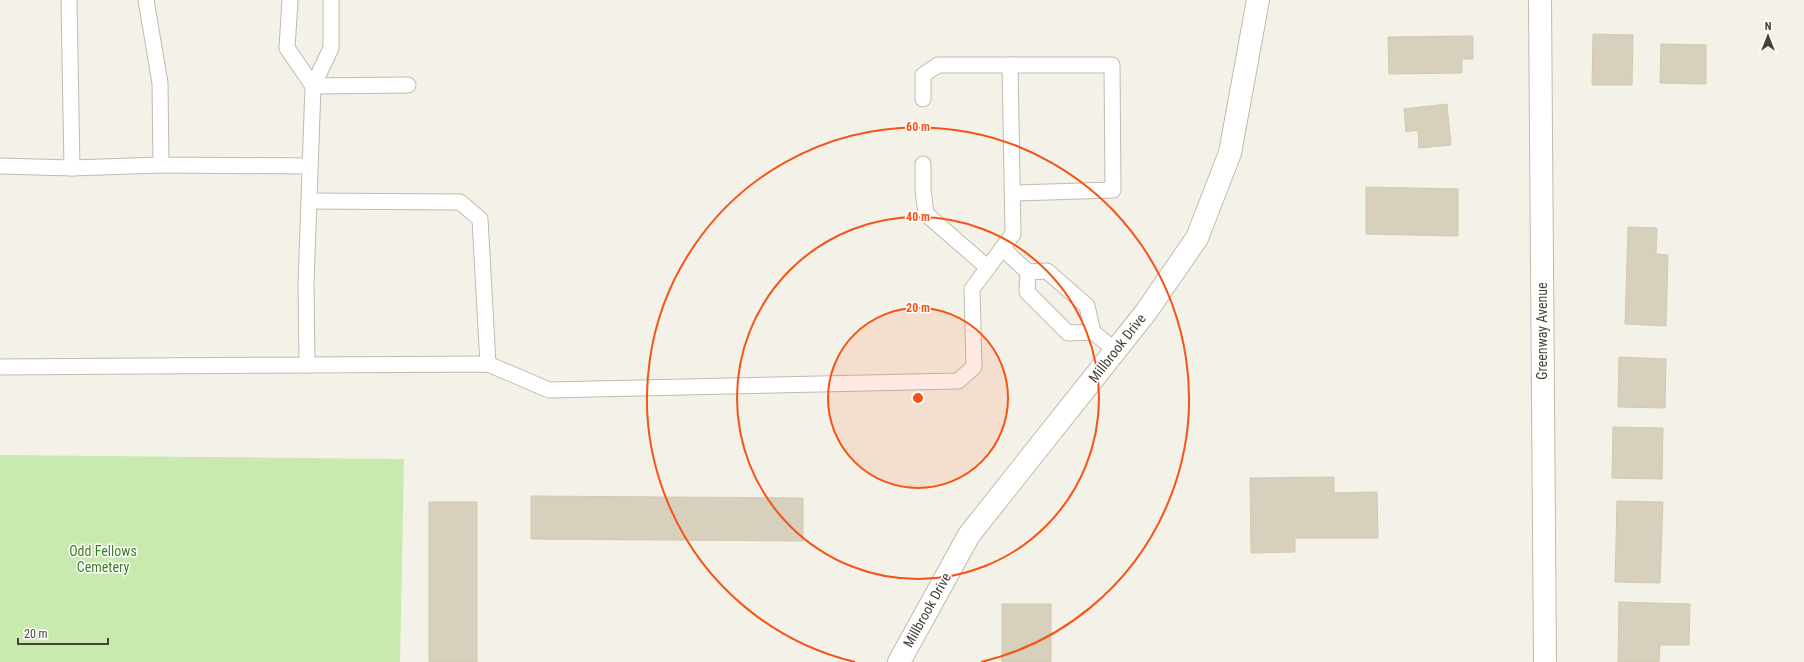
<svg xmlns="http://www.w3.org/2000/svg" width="1804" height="662" viewBox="0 0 1804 662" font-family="'Roboto Condensed',sans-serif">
<rect width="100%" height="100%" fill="#f4f2e8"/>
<polygon fill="#c8eaaf" points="0,455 404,459 400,662 0,662"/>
<g fill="#d7d0bc" stroke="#d2c9af">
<polygon points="1593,34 1633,35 1632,85 1592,85"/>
<polygon points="1473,36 1473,59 1462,59 1462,73 1389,74 1388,37"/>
<polygon points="1661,44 1706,45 1706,84 1660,83"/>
<polygon points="1447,104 1451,145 1419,148 1418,130 1406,132 1404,109"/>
<polygon points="1366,187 1458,189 1458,236 1366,234"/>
<polygon points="1628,227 1657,228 1656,254 1668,255 1666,326 1625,324"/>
<polygon points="1619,357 1666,359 1665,408 1618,407"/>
<polygon points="1613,427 1663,428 1662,479 1612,478"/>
<polygon points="1334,477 1334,493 1377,492 1378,538 1295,538 1295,552 1251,553 1250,478"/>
<polygon points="531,496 803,498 803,541 531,539"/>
<polygon points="1617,501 1663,502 1660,583 1615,582"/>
<rect x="429" y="502" width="48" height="160"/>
<polygon points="1619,602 1690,604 1689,645 1660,645 1659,662 1618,662"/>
<rect x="1002" y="604" width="49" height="58"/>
</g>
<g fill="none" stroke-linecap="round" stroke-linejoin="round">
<defs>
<g id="lane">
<polyline points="69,0 72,168 161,165"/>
<polyline points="146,0 160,83 161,165 310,166"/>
<polyline points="290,0 287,48 313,86"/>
<polyline points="313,86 408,85"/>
<polyline points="923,99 923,75 938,65 1010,65"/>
<polyline points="923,164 923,190 926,214 988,268"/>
<polyline points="0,166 72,168"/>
<polyline points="309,201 460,202 480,219 488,364"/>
<polyline points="1002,248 1028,272 1047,271 1087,306 1093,332 1068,333 1027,292 1028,272"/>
<polyline points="1093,332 1115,350"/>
<polyline points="307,365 488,364 549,390 958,381 974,367 972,289 1013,234 1010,65 1112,65 1113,190 1012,193"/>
<polyline points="0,367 307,365 306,284 313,86 331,48 331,0"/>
</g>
<g id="street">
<polyline points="1540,0 1545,662"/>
<polyline points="899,662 969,535 1146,312 1197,238 1230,153 1258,0"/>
</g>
</defs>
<use href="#lane" stroke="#c0bbaa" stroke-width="17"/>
<use href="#street" stroke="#c0bbaa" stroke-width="24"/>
<use href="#lane" stroke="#fff" stroke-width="15"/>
<use href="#street" stroke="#fff" stroke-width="22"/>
</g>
<circle cx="918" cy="398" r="90" fill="#f65416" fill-opacity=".12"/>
<g fill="none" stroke="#f65416" stroke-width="2">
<circle cx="918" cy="398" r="90"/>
<circle cx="918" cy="398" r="181"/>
<path d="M855 662A271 271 0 1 1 981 662"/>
</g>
<g text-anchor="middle" stroke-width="3" stroke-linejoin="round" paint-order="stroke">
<g font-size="14" fill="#484336" stroke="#fff">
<text transform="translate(1542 331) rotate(-90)" y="5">Greenway Avenue</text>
<text transform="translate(1117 348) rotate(-52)" y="5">Millbrook Drive</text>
<text transform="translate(927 610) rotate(-61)" y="5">Millbrook Drive</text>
</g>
<g font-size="14" fill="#3c7d26" stroke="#fff">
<text x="103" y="556">Odd Fellows<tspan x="103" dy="16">Cemetery</tspan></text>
</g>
</g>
<circle cx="918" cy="398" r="6" fill="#f65416" stroke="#fff" stroke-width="2"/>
<g font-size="12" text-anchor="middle" font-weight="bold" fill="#f65416" stroke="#fff" stroke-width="3" stroke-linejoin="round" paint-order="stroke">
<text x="918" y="131">60 m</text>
<text x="918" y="221">40 m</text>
<text x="918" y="312">20 m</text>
</g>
<g transform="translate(1768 36)" stroke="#ffffff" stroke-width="3" paint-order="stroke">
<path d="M0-3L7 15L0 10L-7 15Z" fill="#484336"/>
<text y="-6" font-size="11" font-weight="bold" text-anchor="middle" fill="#484336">N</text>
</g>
<path d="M18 638v6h90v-6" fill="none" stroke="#484336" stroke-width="2"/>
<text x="24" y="638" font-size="12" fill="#484336" stroke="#ffffff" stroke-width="3" paint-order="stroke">20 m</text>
</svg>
